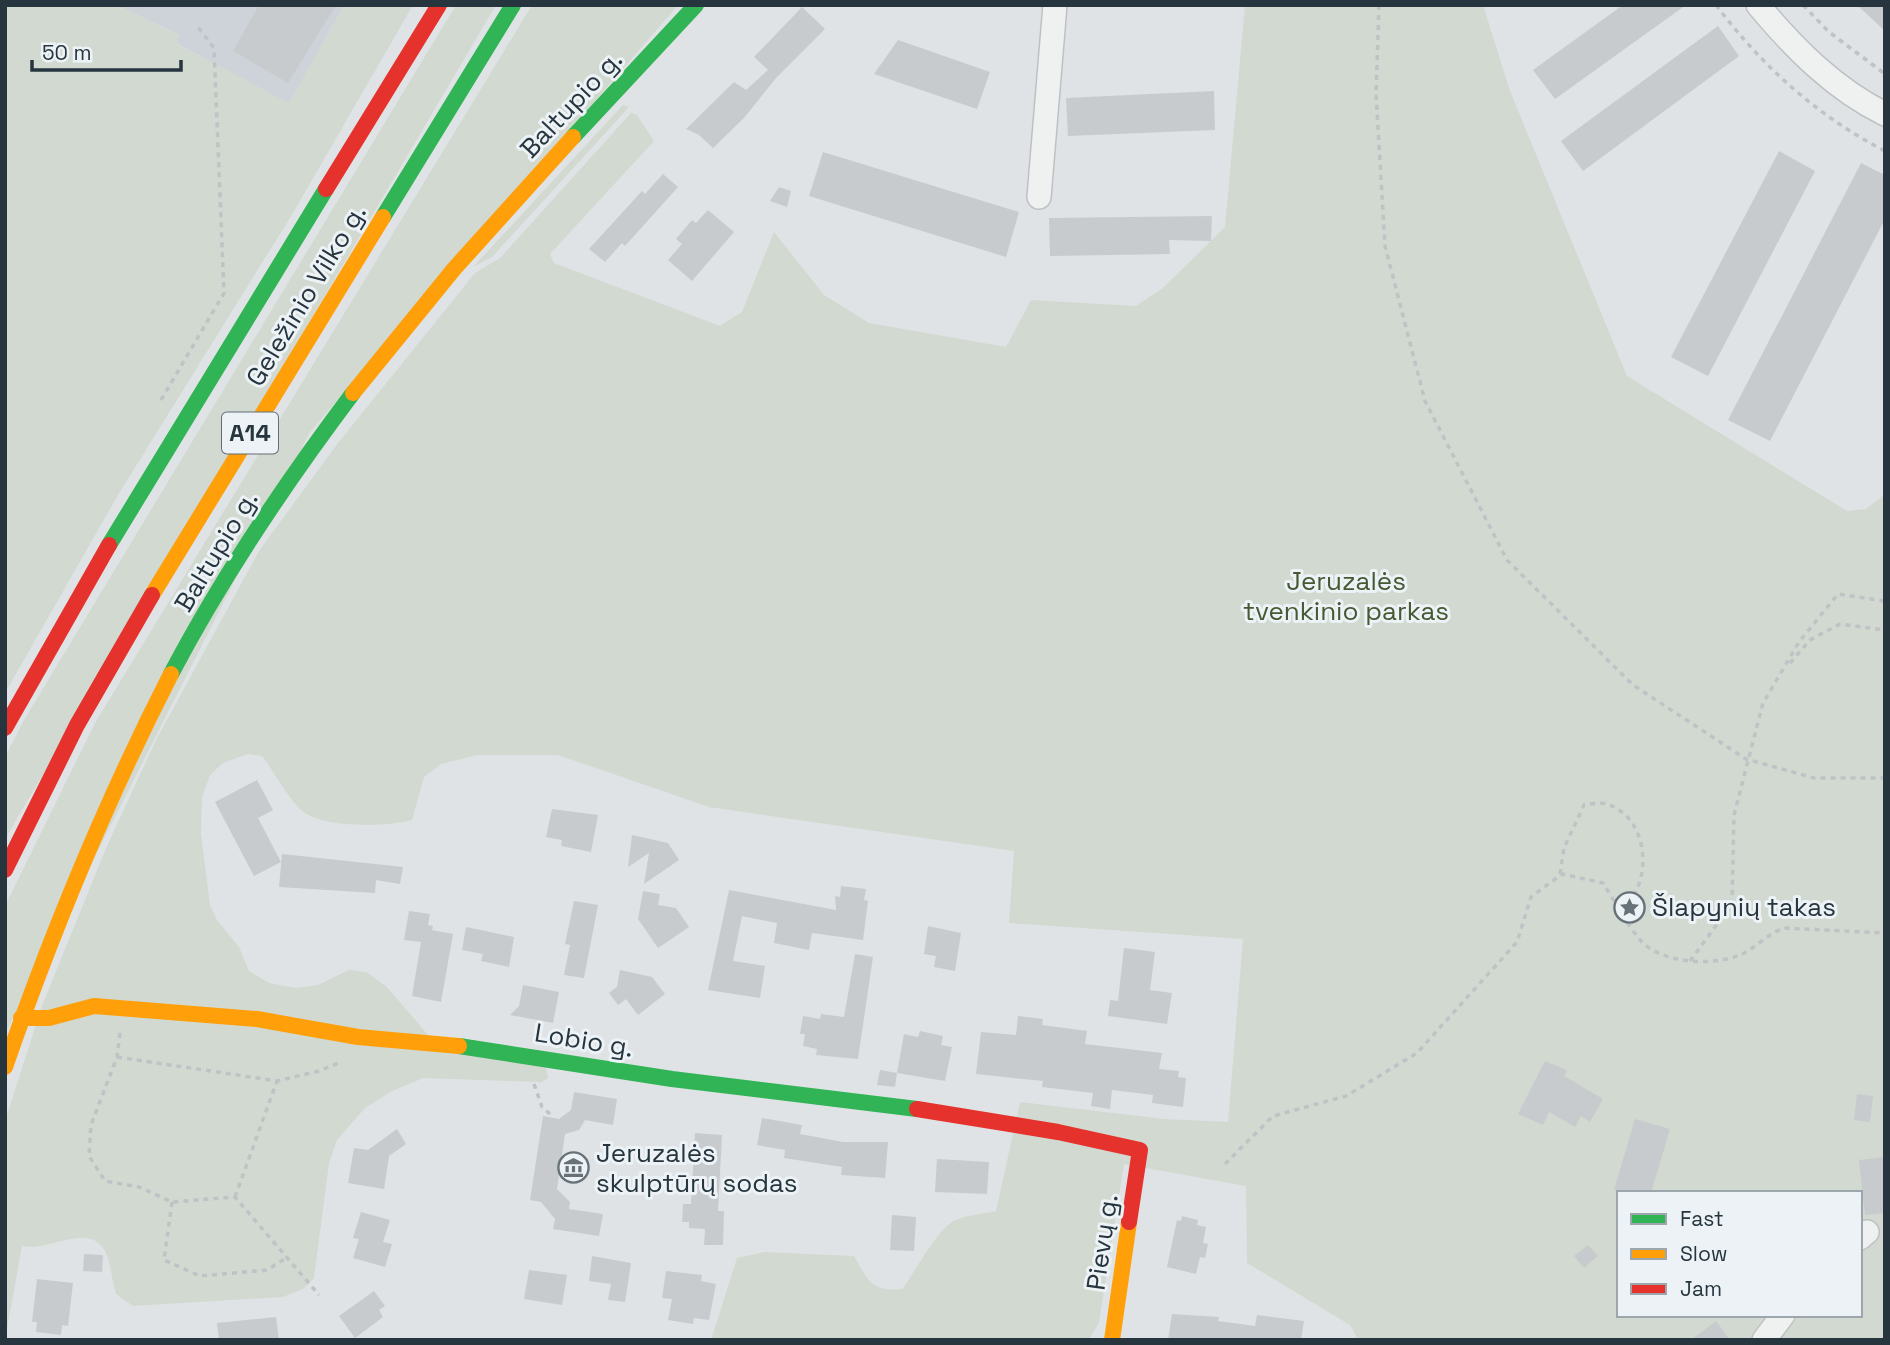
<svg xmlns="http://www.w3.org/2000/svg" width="1890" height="1345" viewBox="0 0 1890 1345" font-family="'Space Grotesk',sans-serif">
<rect width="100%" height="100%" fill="#dfe3e5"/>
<polygon fill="#cdd3d8" points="116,5 344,5 289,104 176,43 179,35"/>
<g fill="#d2d9d0" fill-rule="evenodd">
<polygon points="5,5 116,5 180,36 177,44 289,103 344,5 413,5 293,213 118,495 5,693"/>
<polygon points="456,5 496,5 5,839 5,757 24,720"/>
<polygon points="532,5 678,5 310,432 5,1034 5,906 95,723"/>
<path d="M 1245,5 L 1483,5 L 1510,91 L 1627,376 L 1847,511 L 1866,509 L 1885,494 L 1885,1340 L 1358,1340 L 1350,1325 L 1247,1263 L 1246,1186 L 1124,1164 L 1099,1322 L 1089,1340 L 711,1340 L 737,1258 L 764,1252 L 854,1256 C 868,1280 871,1292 902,1289 C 916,1271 935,1233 952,1222 C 964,1215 983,1214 996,1211 L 1020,1102 L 1164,1119 L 1228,1122 L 1243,939 L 1009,923 L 1014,851 L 709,807 L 558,755 L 477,755 L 441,764 L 424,777 L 412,820 C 386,827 328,828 305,813 C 291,804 273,770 262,756 L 248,754 L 223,763 L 210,775 L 202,797 L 201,834 L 210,905 L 217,920 L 239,947 L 249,971 L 269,983 L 296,988 L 318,985 L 349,970 L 366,972 L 387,987 L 428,1035 L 546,1068 L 548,1078 L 541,1082 L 423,1078 L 390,1092 L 365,1108 L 337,1140 L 329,1163 L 314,1278 L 303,1289 L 283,1297 L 133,1306 L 116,1294 C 112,1282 111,1262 105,1251 C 88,1221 50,1252 22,1246 L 5,1340 L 5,1121 L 42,1006 L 106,848 L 156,740 L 259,551 L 338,443 L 475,273 L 500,258 L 631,113 L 637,115 L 654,141 L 550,254 L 554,263 L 720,326 L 742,312 L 774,232 L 824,295 L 869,323 L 1006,347 L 1031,300 L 1136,306 L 1163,288 L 1225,227 ZM 1619,1193 L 1860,1193 L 1860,1315 L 1619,1315 Z"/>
<polygon points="623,105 629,107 492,257 473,267"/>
</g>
<g fill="#c7cbcd">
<polygon points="259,5 336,5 288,83 233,51"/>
<polygon points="1623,5 1686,5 1555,99 1533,70"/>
<polygon points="1857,5 1885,5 1885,31"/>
<polygon points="802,7 825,29 776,78 744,118 713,148 699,135 686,129 734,82 746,90 768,70 754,57"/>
<polygon points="1718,26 1739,56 1583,171 1561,141"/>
<polygon points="898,40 990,72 977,109 874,74"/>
<polygon points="1214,91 1215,130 1068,136 1066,98"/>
<polygon points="1779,151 1815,171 1708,376 1671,357"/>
<polygon points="823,152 1019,212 1006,257 809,196"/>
<polygon points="1861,163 1885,175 1885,219 1770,441 1728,420"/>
<polygon points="663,174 678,187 625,246 622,243 605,262 589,249 642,191 645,194"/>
<polygon points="779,187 791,191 787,207 770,201"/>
<polygon points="708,210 734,232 692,281 668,260 682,244 676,239 692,220 696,223"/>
<polygon points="1212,216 1211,241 1169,240 1170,254 1050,256 1049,218"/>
<polygon points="257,780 273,810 258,818 281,862 254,876 215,802"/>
<polygon points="552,809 598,815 591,852 561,846 562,840 546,837"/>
<polygon points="632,835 668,843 679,860 644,884 649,853 628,867"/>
<polygon points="282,854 403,867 400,884 376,880 375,893 279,887"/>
<polygon points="841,886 866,889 864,900 868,901 863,940 812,933 809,950 774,943 777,923 742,916 733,961 765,966 760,998 708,990 729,890 836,910 835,896 840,897"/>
<polygon points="643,891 660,894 658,905 676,908 689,927 658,948 638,919"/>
<polygon points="574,901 598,905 584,978 564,975 570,945 565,944"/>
<polygon points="409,911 430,914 428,925 433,926 432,930 453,934 441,1002 412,996 421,942 404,940"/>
<polygon points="928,926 961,933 955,971 934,967 936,956 924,954"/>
<polygon points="466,927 514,937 509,967 481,961 483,954 462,950"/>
<polygon points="1124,948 1155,952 1150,990 1172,993 1167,1024 1108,1016 1110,1000 1118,1001"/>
<polygon points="855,954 873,957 858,1059 816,1055 817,1049 803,1046 805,1034 800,1034 803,1016 820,1019 821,1014 844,1017"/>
<polygon points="620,970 652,977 665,994 638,1015 626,999 618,1005 609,993 617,987"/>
<polygon points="523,985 559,992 553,1023 510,1015 519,1006"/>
<polygon points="1018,1016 1043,1019 1042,1025 1087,1031 1085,1044 1162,1053 1159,1069 1179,1071 1178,1077 1186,1078 1183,1107 1152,1103 1153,1095 1112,1090 1110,1109 1091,1106 1093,1093 1042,1087 1043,1081 976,1074 981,1032 1016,1035"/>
<polygon points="920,1031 943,1036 941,1045 952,1047 945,1081 897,1073 895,1087 877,1085 880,1070 897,1073 904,1034 918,1037"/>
<polygon points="1545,1061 1567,1070 1564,1076 1603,1099 1590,1122 1581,1116 1575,1127 1549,1112 1543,1125 1518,1114"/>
<polygon points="574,1092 617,1099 613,1125 585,1120 579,1130 565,1134 557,1189 570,1202 569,1209 603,1214 599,1236 553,1229 555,1219 541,1202 530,1200 543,1116 559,1119 571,1110"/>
<polygon points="1857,1094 1873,1096 1870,1122 1854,1120"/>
<polygon points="762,1118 802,1125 800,1134 843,1142 888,1142 885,1178 841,1175 842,1167 784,1158 785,1150 757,1145"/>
<polygon points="1635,1119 1670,1129 1651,1193 1614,1190"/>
<polygon points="397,1129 406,1144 389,1156 384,1189 348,1183 354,1148 368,1150"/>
<polygon points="695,1133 722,1135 718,1211 724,1211 723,1245 704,1245 705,1229 689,1228 689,1222 682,1222 683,1204 691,1204"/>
<polygon points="1885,1157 1885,1213 1865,1215 1859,1160"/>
<polygon points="937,1159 989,1162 987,1194 935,1192"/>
<polygon points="361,1212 390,1220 383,1242 392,1244 385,1267 353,1258 359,1239 353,1238"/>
<polygon points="892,1215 916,1217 914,1251 890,1250"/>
<polygon points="1182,1216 1198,1220 1197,1225 1206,1227 1203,1243 1208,1244 1205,1258 1200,1257 1196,1274 1167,1267 1177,1220 1181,1221"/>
<polygon points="1588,1245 1598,1256 1584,1268 1574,1256"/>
<polygon points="84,1254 103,1255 102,1272 83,1271"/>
<polygon points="592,1256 631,1263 625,1302 608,1300 611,1284 589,1281"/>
<polygon points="529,1270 567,1275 562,1305 524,1299"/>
<polygon points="666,1271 702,1275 701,1281 716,1284 709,1320 694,1318 693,1324 668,1320 672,1299 662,1298"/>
<polygon points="37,1279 73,1283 68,1326 62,1325 61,1335 36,1332 37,1322 32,1322"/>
<polygon points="374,1291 385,1306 379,1310 383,1317 355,1338 339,1316"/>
<polygon points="1172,1314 1219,1317 1218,1321 1255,1326 1257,1315 1304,1321 1301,1340 1168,1340"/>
<polygon points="276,1317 279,1340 219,1340 217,1323"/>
<polygon points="1716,1321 1730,1340 1691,1340"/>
</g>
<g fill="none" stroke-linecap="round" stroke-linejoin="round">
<defs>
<g id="street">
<path d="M 1758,5 C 1794,48 1834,89 1885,114"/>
<polyline points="1039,197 1055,5"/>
<polyline points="1860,1238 1867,1232"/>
<polyline points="1764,1340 1783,1315"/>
</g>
</defs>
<use href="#street" stroke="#bdc1c3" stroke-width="26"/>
<g stroke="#bec3c5" stroke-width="3.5" stroke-dasharray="5 5" stroke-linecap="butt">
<polyline points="1379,5 1376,94 1385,246 1425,401 1507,560 1633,685 1746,759 1814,778 1885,778"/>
<path d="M 1716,5 C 1762,66 1817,116 1885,151"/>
<polyline points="1803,5 1829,32 1885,74"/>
<polyline points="161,400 224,293 214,48 198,27"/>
<polyline points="1790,663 1810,640 1840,624 1885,630"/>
<path d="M 1560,874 L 1564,848 L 1584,805 C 1591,804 1600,802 1607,804 C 1650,818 1654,884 1621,910"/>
<polyline points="1690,961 1732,904 1734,815 1763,703 1799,642 1838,594 1885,601"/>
<polyline points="120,1033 117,1057 91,1125 89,1156 105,1181 139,1187 172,1202 235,1197 319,1295"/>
<polyline points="117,1057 277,1081 319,1071 341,1062"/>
<polyline points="534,1084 542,1107 550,1114"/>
<path d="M 1225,1164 L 1273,1116 L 1346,1096 L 1417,1053 L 1517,942 L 1531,897 L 1562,874 L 1603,883 C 1615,902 1627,925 1642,942 C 1664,964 1713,966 1740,955 C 1757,948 1768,932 1786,928 L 1885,933"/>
<polyline points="235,1197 277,1081"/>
<polyline points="172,1202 164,1260 200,1276 267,1270 286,1258"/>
</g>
<use href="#street" stroke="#eff1f1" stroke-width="23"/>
<g stroke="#30b455" stroke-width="16">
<polyline points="573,137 696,5"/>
<polyline points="383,217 513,5"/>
<polyline points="109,545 326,189"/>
<path d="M 171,674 C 223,575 286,482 353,393"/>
<polyline points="459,1046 672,1079 917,1109"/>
</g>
<g stroke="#ff9f0a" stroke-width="16">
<polyline points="353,393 454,269 573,137"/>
<polyline points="152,595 383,217"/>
<polyline points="21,1018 49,1018 94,1006 257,1019 358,1037 459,1046"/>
<path d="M 5,1067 C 52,932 106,801 171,674"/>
<polyline points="1112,1340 1129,1222"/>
</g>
<g stroke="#e5322d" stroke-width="16">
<polyline points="326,189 439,5"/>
<polyline points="5,728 109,545"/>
<polyline points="5,870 77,725 152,595"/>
<polyline points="917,1109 1058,1132 1140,1150 1129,1222"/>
</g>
</g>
<defs>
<symbol id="sight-ring" viewBox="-11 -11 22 22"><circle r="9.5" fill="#ecf2f5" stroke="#677278" stroke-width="1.5"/><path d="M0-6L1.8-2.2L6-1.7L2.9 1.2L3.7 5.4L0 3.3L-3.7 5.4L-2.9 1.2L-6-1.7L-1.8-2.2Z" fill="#677278"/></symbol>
<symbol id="museum-ring" viewBox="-11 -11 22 22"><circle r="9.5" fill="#ecf2f5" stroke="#677278" stroke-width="1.5"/><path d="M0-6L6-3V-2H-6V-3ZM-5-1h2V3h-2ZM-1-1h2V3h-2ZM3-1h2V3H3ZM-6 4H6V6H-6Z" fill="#677278"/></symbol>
</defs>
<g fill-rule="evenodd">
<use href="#sight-ring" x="1612" y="890" width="35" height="35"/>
<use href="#museum-ring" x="556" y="1150" width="35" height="35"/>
</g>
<g text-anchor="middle" stroke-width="6" stroke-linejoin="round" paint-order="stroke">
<rect fill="#ecf2f5" stroke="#616e75" stroke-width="2" x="222" y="412.5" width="56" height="41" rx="5"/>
<g font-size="24" font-weight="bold" fill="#26353e">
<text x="250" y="441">A14</text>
</g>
<g font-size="26" fill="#26353e" stroke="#ecf2f5">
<text transform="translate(571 104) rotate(-47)" y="9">Baltupio g.</text>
<text transform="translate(306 295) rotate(-59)" y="9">Geležinio Vilko g.</text>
<text transform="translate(216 551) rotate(-59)" y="9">Baltupio g.</text>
<text transform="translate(584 1040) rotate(9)" y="9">Lobio g.</text>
<text transform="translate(1102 1242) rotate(-82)" y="9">Pievų g.</text>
</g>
<g font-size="26" fill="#455933" stroke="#ecf2f5">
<text x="1346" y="590">Jeruzalės<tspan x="1346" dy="30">tvenkinio parkas</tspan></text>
</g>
<g font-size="26" fill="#26353e" stroke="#ecf2f5" text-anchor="start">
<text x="1652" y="916">Šlapynių takas</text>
<text x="596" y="1162">Jeruzalės<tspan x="596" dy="30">skulptūrų sodas</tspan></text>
</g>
</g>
<rect width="1890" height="1345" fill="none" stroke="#26353e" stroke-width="14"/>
<rect x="1617" y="1191" width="245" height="126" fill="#ecf2f5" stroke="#9da6ac" stroke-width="2"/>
<rect x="1631" y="1214" width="35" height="10" fill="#30b455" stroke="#9da6ac" stroke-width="2"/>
<text x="1680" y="1226" font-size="21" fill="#26353e">Fast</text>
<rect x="1631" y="1249" width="35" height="10" fill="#ff9f0a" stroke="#9da6ac" stroke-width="2"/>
<text x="1680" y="1261" font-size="21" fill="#26353e">Slow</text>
<rect x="1631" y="1284" width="35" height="10" fill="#e5322d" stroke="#9da6ac" stroke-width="2"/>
<text x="1680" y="1296" font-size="21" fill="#26353e">Jam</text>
<path d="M32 60v10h149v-10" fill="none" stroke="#26353e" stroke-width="3.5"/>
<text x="42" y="60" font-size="21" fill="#26353e" stroke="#ecf2f5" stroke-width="5" paint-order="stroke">50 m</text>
</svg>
